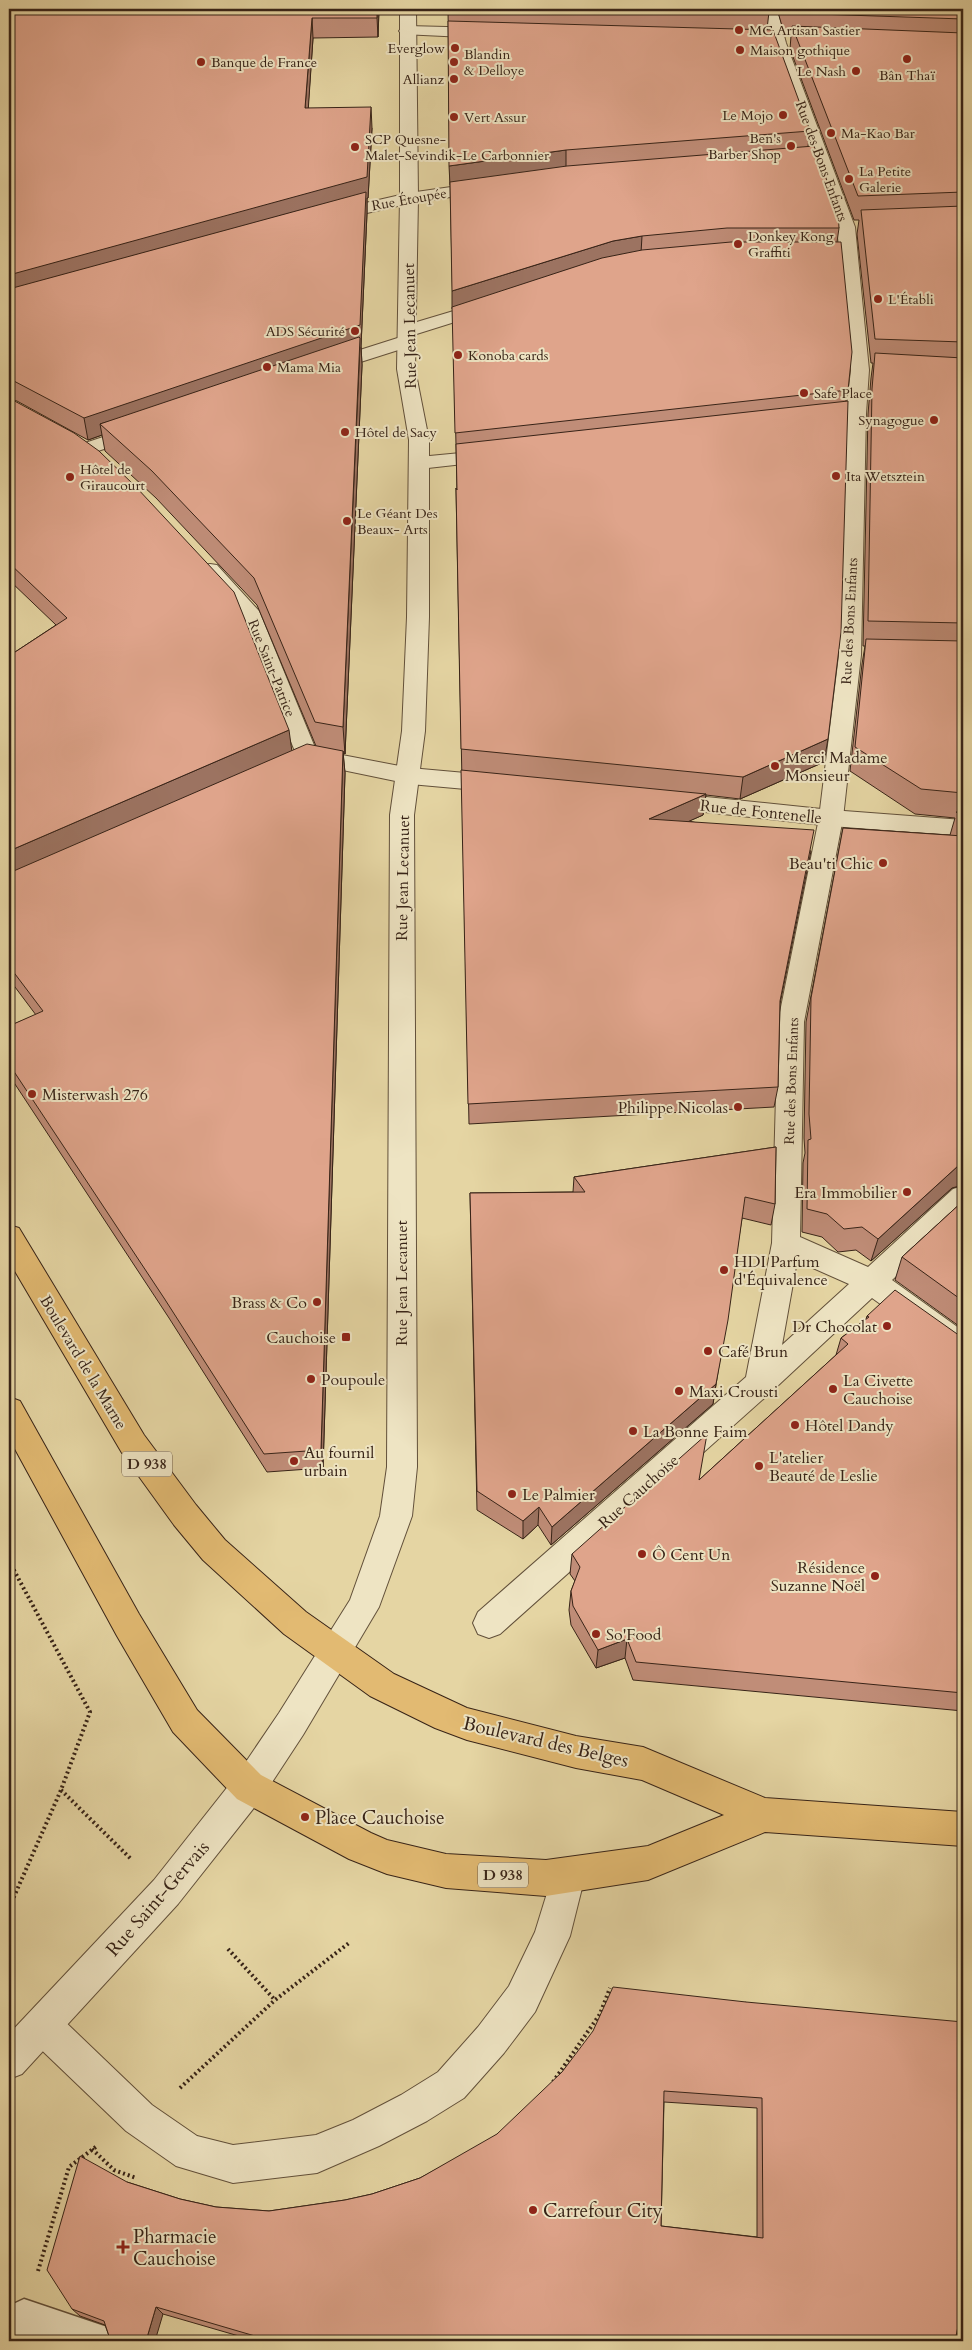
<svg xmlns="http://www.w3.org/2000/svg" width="972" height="2350" viewBox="0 0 972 2350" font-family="Cardo,serif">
<rect width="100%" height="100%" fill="#e5d5a3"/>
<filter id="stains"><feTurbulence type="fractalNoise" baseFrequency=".004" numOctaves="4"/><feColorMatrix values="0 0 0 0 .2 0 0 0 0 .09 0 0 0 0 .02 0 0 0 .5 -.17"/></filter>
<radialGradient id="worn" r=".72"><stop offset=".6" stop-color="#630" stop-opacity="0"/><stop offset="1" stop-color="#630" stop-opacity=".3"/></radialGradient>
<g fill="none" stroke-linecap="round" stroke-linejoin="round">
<defs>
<polygon id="service" points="24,2299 110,2328 116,2341 38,2341 27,2338 23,2341 9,2341 9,2306"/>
<g id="pedestrian">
<path d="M 762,9 L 777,9 L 786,43 L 855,227 L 869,370 L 866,414 L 861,655 L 843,818 L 804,1022 L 800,1237 L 868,1267 L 953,1189 L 963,1186 L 963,1214 L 892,1280 L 963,1331 L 963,1359 L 953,1356 L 872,1298 L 771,1392 L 500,1634 L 489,1638 L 478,1634 L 473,1623 L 478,1612 L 746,1377 L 772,1243 L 778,1022 L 819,818 L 839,655 L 846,414 L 851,370 L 837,227 L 770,43 ZM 797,1261 L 849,1284 L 782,1345 Z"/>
<polygon points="407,26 486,28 494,33 486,38 402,34 399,31 402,28"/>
<polygon points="486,182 492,183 494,187 492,191 409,203 403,202 400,198 403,194 409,193"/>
<polygon points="487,301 493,302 496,306 493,310 407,337 400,335 398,331 400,327"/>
<polygon points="492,450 499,452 502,456 499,460 419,469 412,467 409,463 412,459 419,457"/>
</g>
<g id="minor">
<polygon points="409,193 415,194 418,198 415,202 332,221 326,220 323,216 326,212"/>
<polygon points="407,335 414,337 416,341 414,345 326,373 319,371 317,367 319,363"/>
<polygon points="139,425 146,427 149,431 146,435 86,455 79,453 76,449 79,445"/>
<polygon points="210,564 217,565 259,611 316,750 410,768 499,776 507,778 511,784 507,790 499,792 410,784 299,761 238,613 199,570 203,565"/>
<polygon points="668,793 831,810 963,820 963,836 831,826 660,807 656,801 660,795"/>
<polygon points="568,1859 580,1864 585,1876 570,1936 535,2012 504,2053 464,2098 427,2121 379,2146 317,2173 233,2183 176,2166 126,2131 30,2039 25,2026 30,2013 43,2008 56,2013 152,2105 197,2136 233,2145 316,2135 353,2120 401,2095 438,2072 478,2027 509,1986 535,1932 556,1864"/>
</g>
<polygon id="tertiary" points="400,9 416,9 418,198 415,369 429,440 429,617 425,731 414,815 417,1467 412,1516 379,1607 303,1735 261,1799 178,1904 22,2074 9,2079 9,2034 154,1880 237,1775 279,1713 350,1600 380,1516 387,1467 390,815 402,731 407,617 409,440 397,369 400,198"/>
<polygon id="primary" points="9,1225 19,1228 144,1435 196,1505 225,1540 306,1612 394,1674 467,1708 576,1736 643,1747 765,1798 963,1812 963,1846 765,1832 648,1880 546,1896 446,1888 387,1874 349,1859 237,1799 173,1732 117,1636 9,1438 9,1397 20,1401 139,1614 197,1710 261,1775 371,1833 387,1840 446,1854 546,1860 648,1846 724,1815 642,1780 576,1768 467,1740 435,1728 370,1696 284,1634 203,1560 174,1525 122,1453 9,1261"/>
</defs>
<use href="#service" stroke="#62503a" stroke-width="3"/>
<use href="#pedestrian" stroke="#62503a" stroke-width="2"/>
<use href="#minor" stroke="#62503a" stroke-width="2"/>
<use href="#tertiary" stroke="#62503a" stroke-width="2"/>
<use href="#primary" stroke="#372317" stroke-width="2"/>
<g stroke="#372317" stroke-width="4" stroke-dasharray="2 3" stroke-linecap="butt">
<polyline points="9,1561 90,1712 61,1790 9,1908"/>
<polyline points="61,1790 132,1860"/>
<polyline points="228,1949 275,2000 349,1943"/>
<polyline points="553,2082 600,2014 610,1988"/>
<polyline points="180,2088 275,2000"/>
<polyline points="92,2149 114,2170 136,2178"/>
<polyline points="38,2271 69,2167 97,2146"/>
</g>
<use href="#service" fill="#eee4c3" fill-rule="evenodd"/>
<use href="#pedestrian" fill="#eee4c3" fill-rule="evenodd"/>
<use href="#minor" fill="#eee4c3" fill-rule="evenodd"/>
<use href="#tertiary" fill="#eee4c3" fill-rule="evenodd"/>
<use href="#primary" fill="#e2ba72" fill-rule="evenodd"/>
</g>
<g fill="#c08d78" stroke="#372317" fill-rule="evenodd">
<path d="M 9,9 L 379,9 L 378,37 L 313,38 L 308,108 L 372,128 L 368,198 L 367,198 L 367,213 L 361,346 L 362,365 L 345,754 L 343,753 L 345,773 L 323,1468 L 267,1472 L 169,1318 L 9,1075 L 9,1026 L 36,1015 L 9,979 L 9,656 L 56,625 L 9,580 ZM 13,400 L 17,401 L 88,440 L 102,435 L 105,451 L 156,498 L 257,605 L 316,746 L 291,751 Z"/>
<polygon points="448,9 768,9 769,12 767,29 810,131 808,146 839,228 837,242 848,390 846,401 824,762 740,799 706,795 703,815 689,821 811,851 780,1004 778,1087 774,1107 469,1124 456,488 457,489 450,182"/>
<polygon points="777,9 963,9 963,1185 952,1188 871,1261 856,1250 838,1252 822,1237 802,1232 803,1163 805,1153 804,1138 806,1022 843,828 950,835 955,818 915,814 850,771 862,664 865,646 863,646 868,414 871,378 873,363 871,363 857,234 859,220 854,220 790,49 791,36 785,36"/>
<polygon points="776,1147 775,1204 771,1225 742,1218 713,1404 551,1545 538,1525 523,1539 477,1510 470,1193 573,1192 574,1177"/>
<polygon points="963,1201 963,1329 895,1280 902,1257"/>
<polygon points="867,1316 963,1337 963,1711 633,1680 625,1658 596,1668 571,1625 569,1610 571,1591 575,1581 570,1574 572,1554 699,1480 836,1355 841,1338 866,1319"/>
<path d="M 746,2002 L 955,2341 L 256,2341 L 163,2314 L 109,2336 L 105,2325 L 80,2316 L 72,2309 L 127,2182 L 180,2199 L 216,2207 L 269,2211 L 345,2200 L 372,2194 L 420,2178 ZM 664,2102 L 757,2108 L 757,2237 L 661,2226 Z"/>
</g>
<g fill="#9c7361" stroke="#372317">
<polygon points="377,9 379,9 378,37 377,18"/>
<polygon points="312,18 313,38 307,128 305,108"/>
<polygon points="371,107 372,128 368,198 367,198 367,213 361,346 362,365 345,754 343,727 360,347 100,424 102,435 88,440 84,418 9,298 9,275"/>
<polygon points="566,150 566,169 450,185 449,166"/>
<polygon points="642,236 641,253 452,309 452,291 613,241"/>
<polygon points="289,730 292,752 9,875 9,851"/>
<polygon points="828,739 824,762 740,799 743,777"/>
<polygon points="343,751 345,773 323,1468 321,1450"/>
<polygon points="706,794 703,815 647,840 649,819"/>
<polygon points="963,1164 963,1185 952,1188 871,1261 878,1239 959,1165"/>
<polygon points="716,1384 713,1404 551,1545 552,1527"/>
<polygon points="539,1507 538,1525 523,1539 523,1521"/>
<polygon points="627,1639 625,1658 596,1668 598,1650"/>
<polygon points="156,2307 163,2314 155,2341 146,2341"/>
</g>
<g fill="#dfa48b" stroke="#372317" fill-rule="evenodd">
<polygon points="9,9 377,9 377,18 312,18 305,108 371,107 367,177 9,275"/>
<polygon points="652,9 768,9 769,12"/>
<polygon points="787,9 963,9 963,19 788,13"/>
<polygon points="448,21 773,30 810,131 566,150 449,166"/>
<polygon points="792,26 963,33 963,192 858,196"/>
<polygon points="814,146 838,210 839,228 727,228 642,236 613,241 452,291 450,182 567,166"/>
<polygon points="366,192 360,325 84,418 12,380 9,379 9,289"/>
<polygon points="963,206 963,342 875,339 861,210"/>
<polygon points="731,242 841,242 852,352 848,390 455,433 452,307 602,258 642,250"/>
<polygon points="359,337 360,338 343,727 315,722 254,578 152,471 100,424"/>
<polygon points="875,353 963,358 963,623 868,621 872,389"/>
<polygon points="9,398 74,433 99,451 136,487 234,592 289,730 9,851 9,656 67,618 9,563"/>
<polygon points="848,401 841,632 828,739 743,777 461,749 456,488 457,490 456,444"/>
<polygon points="866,639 963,641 963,793 921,789 855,747"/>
<polygon points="307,744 343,751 321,1450 264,1454 164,1298 9,1064 9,1026 43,1011 9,966 9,873"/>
<polygon points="461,770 706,794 649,819 814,830 780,1001 778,1087 468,1104"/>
<polygon points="956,812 963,812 963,817"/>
<polygon points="843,828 963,836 963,1164 959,1165 878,1239 862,1227 844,1229 827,1214 807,1209 808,1140 811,1139 809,1114 811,998"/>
<polygon points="776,1147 775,1204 745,1197 728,1320 716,1384 552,1527 539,1507 523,1521 477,1491 470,1193 585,1192 574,1177"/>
<polygon points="963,1201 963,1301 902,1257"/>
<polygon points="895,1290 960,1336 963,1337 963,1693 636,1662 627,1639 598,1650 573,1606 571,1591 580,1567 572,1554 707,1434 699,1480 848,1344 841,1338 869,1317 867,1316"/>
<path d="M 613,1987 L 746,2002 L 963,2022 L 963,2302 L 955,2341 L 272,2341 L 156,2307 L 146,2341 L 92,2341 L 89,2337 L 109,2336 L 104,2321 L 72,2309 L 47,2270 L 80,2156 L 127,2182 L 180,2199 L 216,2207 L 269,2211 L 345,2200 L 372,2194 L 420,2178 L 497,2134 L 562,2072 L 593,2031 ZM 664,2091 L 762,2098 L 763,2238 L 661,2226 Z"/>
</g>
<g fill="#8f2418" stroke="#eee4c3" stroke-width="2">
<circle cx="739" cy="30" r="5"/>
<circle cx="455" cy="48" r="5"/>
<circle cx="740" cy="50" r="5"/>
<circle cx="907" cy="59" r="5"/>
<circle cx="201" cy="62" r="5"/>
<circle cx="454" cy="62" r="5"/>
<circle cx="856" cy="71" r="5"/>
<circle cx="454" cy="79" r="5"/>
<circle cx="783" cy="115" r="5"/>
<circle cx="454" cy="117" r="5"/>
<circle cx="831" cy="133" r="5"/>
<circle cx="791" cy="146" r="5"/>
<circle cx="355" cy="147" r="5"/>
<circle cx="849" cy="179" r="5"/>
<circle cx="738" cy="244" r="5"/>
<circle cx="878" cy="299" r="5"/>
<circle cx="355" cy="331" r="5"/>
<circle cx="458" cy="355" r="5"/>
<circle cx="267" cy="367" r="5"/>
<circle cx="804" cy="393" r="5"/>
<circle cx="934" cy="420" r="5"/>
<circle cx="345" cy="432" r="5"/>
<circle cx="836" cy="476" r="5"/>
<circle cx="70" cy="477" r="5"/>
<circle cx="347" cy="521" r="5"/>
<circle cx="775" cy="766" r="5"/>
<circle cx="883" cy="863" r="5"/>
<circle cx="32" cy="1094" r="5"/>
<circle cx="738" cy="1107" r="5"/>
<circle cx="907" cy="1192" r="5"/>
<circle cx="724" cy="1270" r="5"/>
<circle cx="317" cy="1302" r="5"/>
<circle cx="887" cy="1326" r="5"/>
<rect x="341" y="1332" width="10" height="10" rx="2.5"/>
<circle cx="708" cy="1351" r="5"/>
<circle cx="311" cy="1379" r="5"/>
<circle cx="833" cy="1389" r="5"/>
<circle cx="679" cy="1391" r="5"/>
<circle cx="795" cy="1425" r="5"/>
<circle cx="633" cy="1431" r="5"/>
<circle cx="294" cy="1461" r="5"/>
<circle cx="759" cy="1466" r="5"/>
<circle cx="512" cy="1494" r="5"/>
<circle cx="642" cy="1554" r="5"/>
<circle cx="875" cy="1576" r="5"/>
<circle cx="596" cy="1634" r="5"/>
<circle cx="305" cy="1817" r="5"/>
<circle cx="533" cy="2210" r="5"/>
<path d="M120.5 2239.5h5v5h5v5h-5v5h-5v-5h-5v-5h5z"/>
</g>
<g text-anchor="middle" stroke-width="4" stroke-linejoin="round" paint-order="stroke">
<g font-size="14" fill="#372317" stroke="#eee4c3" text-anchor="start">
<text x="749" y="35">MC Artisan Sastier</text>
<text x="445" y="53" text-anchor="end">Everglow</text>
<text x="750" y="55">Maison gothique</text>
<text x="464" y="59">Blandin<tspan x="464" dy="16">&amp; Delloye</tspan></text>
<text x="211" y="67">Banque de France</text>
<text x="846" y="76" text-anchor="end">Le Nash</text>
<text x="907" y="80" text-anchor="middle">Bân Thaï</text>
<text x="444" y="84" text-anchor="end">Allianz</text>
<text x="773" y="120" text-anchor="end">Le Mojo</text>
<text x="464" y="122">Vert Assur</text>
<text x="841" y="138">Ma-Kao Bar</text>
<text x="781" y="143" text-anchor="end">Ben's<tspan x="781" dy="16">Barber Shop</tspan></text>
<text x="365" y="144">SCP Quesne-<tspan x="365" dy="16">Malet-Sevindik-Le Carbonnier</tspan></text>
<text x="859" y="176">La Petite<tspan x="859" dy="16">Galerie</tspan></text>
<text x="748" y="241">Donkey Kong<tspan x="748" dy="16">Graffiti</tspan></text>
<text x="888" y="304">L'Établi</text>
<text x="345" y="336" text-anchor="end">ADS Sécurité</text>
<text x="468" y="360">Konoba cards</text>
<text x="277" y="372">Mama Mia</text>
<text x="814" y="398">Safe Place</text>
<text x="924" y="425" text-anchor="end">Synagogue</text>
<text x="355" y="437">Hôtel de Sacy</text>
<text x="80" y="474">Hôtel de<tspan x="80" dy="16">Giraucourt</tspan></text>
<text x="846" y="481">Ita Wetsztein</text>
<text x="357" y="518">Le Géant Des<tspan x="357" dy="16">Beaux- Arts</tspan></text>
</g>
<g font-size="14" fill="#372317" stroke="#eee4c3">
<text transform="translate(822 161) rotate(70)" y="5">Rue des Bons Enfants</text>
<text transform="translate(409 199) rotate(-10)" y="5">Rue Étoupée</text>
<text transform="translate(849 621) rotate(-87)" y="5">Rue des Bons Enfants</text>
<text transform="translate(272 668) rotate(68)" y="5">Rue Saint-Patrice</text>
<text transform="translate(791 1081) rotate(-88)" y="5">Rue des Bons Enfants</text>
</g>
<g fill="#eee4c3" stroke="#6e5d4b" stroke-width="1">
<rect x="122" y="1451.5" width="50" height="25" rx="4"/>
<rect x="478" y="1862.5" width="50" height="25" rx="4"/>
</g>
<g font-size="15" font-weight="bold" fill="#372317">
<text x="147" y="1469">D 938</text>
<text x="503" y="1880">D 938</text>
</g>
<g font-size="16" fill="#372317" stroke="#eee4c3">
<text transform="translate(409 326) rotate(-91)" y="6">Rue Jean Lecanuet</text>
<text transform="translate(761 811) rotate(6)" y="6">Rue de Fontenelle</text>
<text transform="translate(402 878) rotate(-89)" y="6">Rue Jean Lecanuet</text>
<text transform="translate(401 1283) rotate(-90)" y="6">Rue Jean Lecanuet</text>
<text transform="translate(84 1362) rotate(59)" y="6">Boulevard de la Marne</text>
<text transform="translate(638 1491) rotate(-42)" y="6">Rue Cauchoise</text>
</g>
<g font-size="16" fill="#372317" stroke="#eee4c3" text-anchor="start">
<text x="785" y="763">Merci Madame<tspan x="785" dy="18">Monsieur</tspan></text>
<text x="873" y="869" text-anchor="end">Beau'ti Chic</text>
<text x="42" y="1100">Misterwash 276</text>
<text x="728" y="1113" text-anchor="end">Philippe Nicolas</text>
<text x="897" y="1198" text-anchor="end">Era Immobilier</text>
<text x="734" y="1267">HDI Parfum<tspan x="734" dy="18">d'Équivalence</tspan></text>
<text x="307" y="1308" text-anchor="end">Brass &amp; Co</text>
<text x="877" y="1332" text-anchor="end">Dr Chocolat</text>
<text x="336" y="1343" text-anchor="end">Cauchoise</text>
<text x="718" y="1357">Café Brun</text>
<text x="321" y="1385">Poupoule</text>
<text x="843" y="1386">La Civette<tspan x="843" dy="18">Cauchoise</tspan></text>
<text x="689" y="1397">Maxi Crousti</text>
<text x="805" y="1431">Hôtel Dandy</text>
<text x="643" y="1437">La Bonne Faim</text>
<text x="304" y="1458">Au fournil<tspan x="304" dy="18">urbain</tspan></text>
<text x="769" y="1463">L'atelier<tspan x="769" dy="18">Beauté de Leslie</tspan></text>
<text x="522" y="1500">Le Palmier</text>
<text x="652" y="1560">Ô Cent Un</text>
<text x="865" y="1573" text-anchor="end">Résidence<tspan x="865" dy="18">Suzanne Noël</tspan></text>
<text x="606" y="1640">So'Food</text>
</g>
<g font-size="19" fill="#372317" stroke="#eee4c3">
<text transform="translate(546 1741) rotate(13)" y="7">Boulevard des Belges</text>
<text transform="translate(157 1898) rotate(-49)" y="7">Rue Saint-Gervais</text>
</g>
<g font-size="19" fill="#372317" stroke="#eee4c3" text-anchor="start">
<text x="315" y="1824">Place Cauchoise</text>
<text x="543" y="2217">Carrefour City</text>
<text x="133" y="2243">Pharmacie<tspan x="133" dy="22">Cauchoise</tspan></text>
</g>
</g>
<rect width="972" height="2350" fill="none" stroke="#e5d5a3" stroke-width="30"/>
<rect x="10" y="10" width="952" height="2330" fill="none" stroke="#372317" stroke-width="2.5"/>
<rect x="15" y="15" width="942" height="2320" fill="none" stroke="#372317"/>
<rect width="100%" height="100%" filter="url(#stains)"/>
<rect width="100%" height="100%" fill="url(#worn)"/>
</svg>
